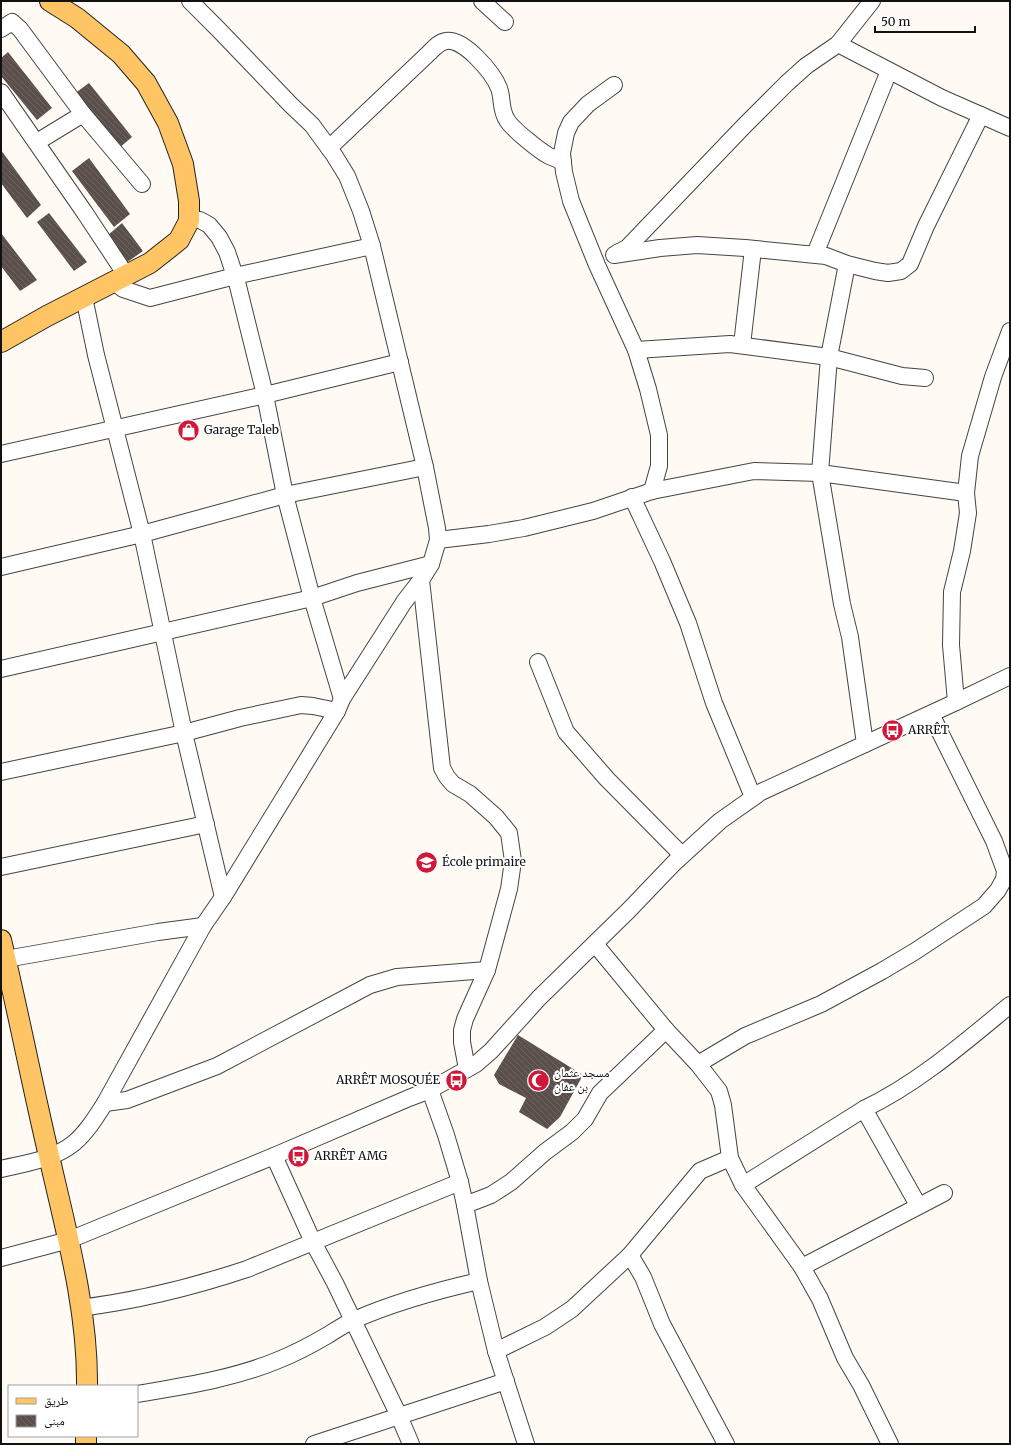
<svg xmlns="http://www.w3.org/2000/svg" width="1011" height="1445" viewBox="0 0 1011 1445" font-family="Merriweather,'Noto Naskh Arabic',serif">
<defs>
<pattern id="building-back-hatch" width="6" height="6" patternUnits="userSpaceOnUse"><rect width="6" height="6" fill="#5b4f4c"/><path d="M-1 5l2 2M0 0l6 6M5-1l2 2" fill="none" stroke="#6e6462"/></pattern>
</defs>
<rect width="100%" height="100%" fill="#fffbf4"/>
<g fill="url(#building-back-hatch)">
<polygon points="8,52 52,108 37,120 1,76 1,58"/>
<polygon points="89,83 132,137 118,149 74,94"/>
<polygon points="1,150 41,205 27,218 1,183"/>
<polygon points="89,158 130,214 114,227 72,171"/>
<polygon points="49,213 87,262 74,271 37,222"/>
<polygon points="122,223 143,251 126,263 107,236"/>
<polygon points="1,233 37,280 20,291 1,266"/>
<polygon points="518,1035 583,1075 560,1117 547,1129 519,1112 526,1098 499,1084 494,1075"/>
</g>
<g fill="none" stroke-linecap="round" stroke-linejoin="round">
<defs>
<g id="minor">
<polyline points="482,1 505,22"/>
<polyline points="1,29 12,22 20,29 83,114 142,184"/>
<polyline points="838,44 942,98 1010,128"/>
<polyline points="614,85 588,104 571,122 566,133 562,153 564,172 571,201 597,265 636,350 648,389 659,435 659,466 652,491"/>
<polyline points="1,92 85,213 126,275"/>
<polyline points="37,142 83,114"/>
<path d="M 329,148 L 429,53 C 434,48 439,42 446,41 C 464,38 493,73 499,88 C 503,99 500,110 507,120 C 512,129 540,151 549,156 C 554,158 559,160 563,162"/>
<polyline points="189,218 200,220 209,225 219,237 227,252 237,282 265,395 285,495 312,598 342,699"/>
<polyline points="617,253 627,248 745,125 786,84 806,66 838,44 872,1"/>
<polyline points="815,254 889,71"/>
<polyline points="614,255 660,248 697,245 745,248 826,256 847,264 875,271 888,273 901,271 910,264 926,226 981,115"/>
<polyline points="847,264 829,357 820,473 842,604 850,637 865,744"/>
<polyline points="114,282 123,289 150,298 235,276 372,246"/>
<polyline points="84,297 96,355 142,534 184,733 223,897"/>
<polyline points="742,345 753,249"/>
<polyline points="636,350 730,344 829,357 902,376 925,378"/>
<polyline points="1,454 265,395 400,362"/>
<polyline points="632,497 662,561 688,623 714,703 753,797"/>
<polyline points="438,540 489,534 524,528 593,511 652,491 754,471 820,473 966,493"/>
<polyline points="1,567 142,534 285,495 425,467"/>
<polyline points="421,580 442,768 447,777 453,784 470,794 496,817 509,833 513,861 509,889 487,970 465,1019 462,1030 462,1042 467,1069"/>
<polyline points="538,662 566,732 607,779 682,855"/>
<polyline points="1,669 312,598 357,583 431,564"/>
<polyline points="956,702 951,645 952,592 962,551 968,513 966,493 970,456 993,377 1010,331"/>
<polyline points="1,772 184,733 240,718 301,705 313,706 337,711"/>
<polyline points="1,867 206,824"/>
<polyline points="595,944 666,1030 698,1064 719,1091 723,1105 730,1158 743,1185 802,1267 820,1299 845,1358 861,1385 890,1444"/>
<polyline points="1,954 6,959 158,932 203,926"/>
<polyline points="698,1064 745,1036 821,1004 882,971 914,952 984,906 998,890 1004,879 1005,871 994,841 931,714"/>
<polyline points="430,1090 446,1135 460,1182 465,1205 479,1281 496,1351 526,1444"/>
<polyline points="105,1103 127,1100 217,1066 370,985 397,977 487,970"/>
<polyline points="864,1109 918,1205"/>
<polyline points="274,1156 313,1242 335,1283 399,1416 411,1444"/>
<path d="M 1,1169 C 26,1163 53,1160 74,1143 C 87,1132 96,1117 105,1103 L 203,926 L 223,897 L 337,711 L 342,699 L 404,602 L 421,580 L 431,564 L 438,540 L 437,528 L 425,467 L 372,246 L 361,211 L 347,176 L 334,155 L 312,125 L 291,105 L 218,29 L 190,1"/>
<path d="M 743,1185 L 864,1109 C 917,1084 965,1042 1010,1005"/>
<polyline points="465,1205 491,1195 511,1182 545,1152 572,1132 585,1119 600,1093 666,1030"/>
<polyline points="630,1255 643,1277 662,1324 726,1444"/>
<polyline points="1,1258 69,1240 274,1156 409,1098 430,1090 476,1064 491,1051 539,998 629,910 674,863 720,821 761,792 956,702 1010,676"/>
<polyline points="802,1267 944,1193"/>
<path d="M 80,1308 C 136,1301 193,1287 247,1269 L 460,1182"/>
<polyline points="496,1351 545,1327 572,1309 630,1255 700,1171 730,1158"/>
<path d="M 137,1394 C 184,1386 232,1379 276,1361 C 294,1354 311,1345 328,1335 C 336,1330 345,1324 354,1320 C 395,1302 435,1291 479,1281"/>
<polyline points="314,1444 506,1381"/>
</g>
<g id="major">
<polyline points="1,342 47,316 150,263 179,240 189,221 189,201 183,164 168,123 146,83 121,54 77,18 50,1"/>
<path d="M 1,940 C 18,1011 32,1084 49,1156 C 66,1231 88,1309 87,1386"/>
<polyline points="86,1444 86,1436"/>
</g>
</defs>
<use href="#minor" stroke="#444" stroke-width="18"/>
<use href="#major" stroke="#222" stroke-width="22"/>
<use href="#minor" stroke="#fff" stroke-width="16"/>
<use href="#major" stroke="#ffc564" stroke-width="20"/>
</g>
<defs>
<symbol id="shop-disc" viewBox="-11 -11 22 22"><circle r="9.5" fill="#d0193a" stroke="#fff"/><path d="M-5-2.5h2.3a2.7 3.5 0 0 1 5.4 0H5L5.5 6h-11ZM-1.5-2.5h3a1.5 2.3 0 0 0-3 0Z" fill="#fff"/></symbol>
<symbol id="bus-disc" viewBox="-11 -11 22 22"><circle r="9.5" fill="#d0193a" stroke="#fff"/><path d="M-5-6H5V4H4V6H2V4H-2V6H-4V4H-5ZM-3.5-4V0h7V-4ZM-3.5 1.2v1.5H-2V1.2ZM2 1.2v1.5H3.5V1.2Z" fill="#fff"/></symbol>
<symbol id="school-disc" viewBox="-11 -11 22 22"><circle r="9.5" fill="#d0193a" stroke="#fff"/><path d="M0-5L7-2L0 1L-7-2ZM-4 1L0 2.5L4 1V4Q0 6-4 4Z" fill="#fff"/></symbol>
<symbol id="mosque-disc" viewBox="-11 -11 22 22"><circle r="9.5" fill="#d0193a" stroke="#fff"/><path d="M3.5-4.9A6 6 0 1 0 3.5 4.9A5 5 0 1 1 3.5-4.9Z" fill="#fff"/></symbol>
</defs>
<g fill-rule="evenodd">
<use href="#shop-disc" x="176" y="418" width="25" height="25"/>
<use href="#bus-disc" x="880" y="718" width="25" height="25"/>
<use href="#school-disc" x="414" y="850" width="25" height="25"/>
<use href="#bus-disc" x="444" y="1068" width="25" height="25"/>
<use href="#mosque-disc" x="526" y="1068" width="25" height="25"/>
<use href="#bus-disc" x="286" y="1144" width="25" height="25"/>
</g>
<g text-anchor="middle" stroke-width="4" stroke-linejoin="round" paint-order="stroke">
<g font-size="12" fill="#111" stroke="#fff" text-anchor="start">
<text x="204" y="434">Garage Taleb</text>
<text x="908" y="734">ARRÊT</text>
<text x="442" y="866">École primaire</text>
<text x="554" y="1077">مسجد عثمان<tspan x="554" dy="14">بن عفان</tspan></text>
<text x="440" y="1084" text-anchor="end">ARRÊT MOSQUÉE</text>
<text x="314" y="1160">ARRÊT AMG</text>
</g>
</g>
<rect width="1011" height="1445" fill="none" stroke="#111111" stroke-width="4"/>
<rect x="8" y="1385" width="130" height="52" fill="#ffffff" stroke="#a0a0a0"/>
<rect x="16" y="1398" width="20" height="6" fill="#ffc564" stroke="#a0a0a0"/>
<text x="44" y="1405" font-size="12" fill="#111111">طريق</text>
<rect x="16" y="1415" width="20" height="12" fill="url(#building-back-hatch)" stroke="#a0a0a0"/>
<text x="44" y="1425" font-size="12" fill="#111111">مبنى</text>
<path d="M875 26v6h100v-6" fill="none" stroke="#111111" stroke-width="2"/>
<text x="881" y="26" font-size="12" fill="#111111" stroke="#ffffff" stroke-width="3" paint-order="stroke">50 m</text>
</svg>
